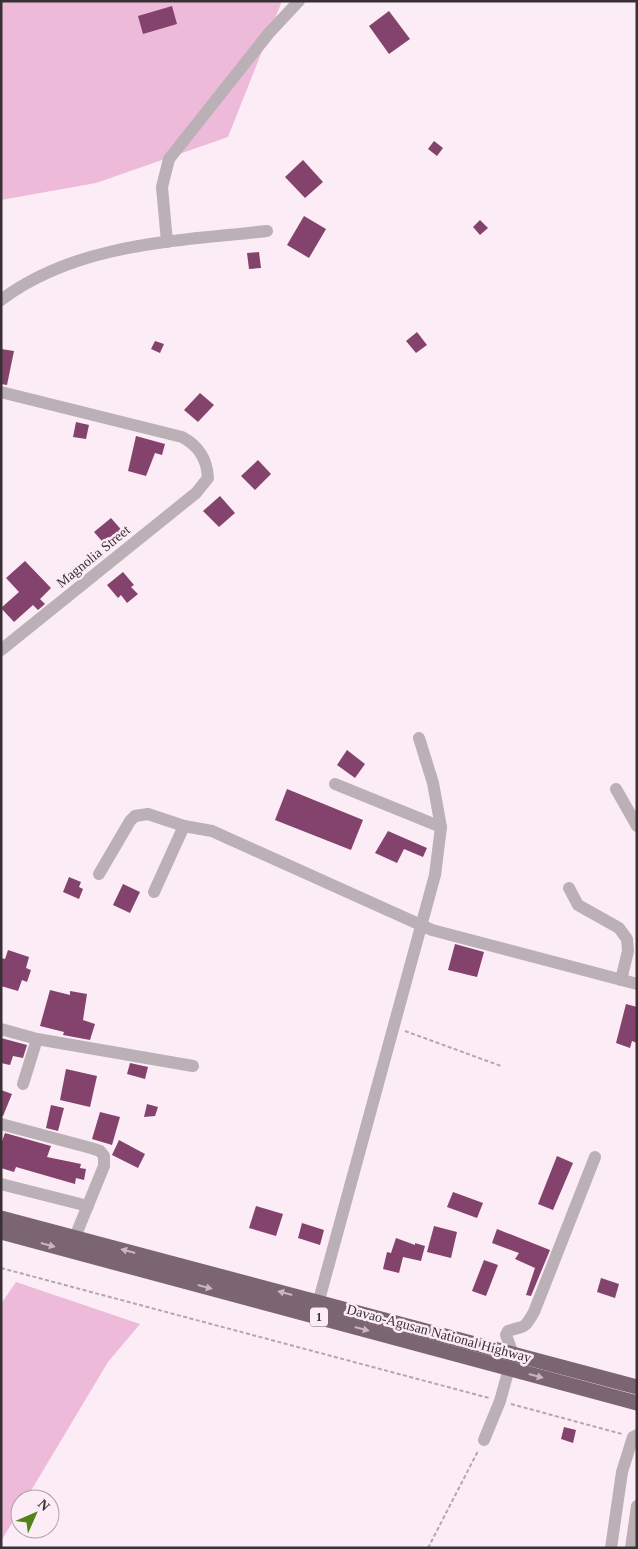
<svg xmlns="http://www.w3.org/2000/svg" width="638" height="1549" viewBox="0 0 638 1549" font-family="'Times New Roman',serif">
<rect width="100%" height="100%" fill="#fcecf5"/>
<g fill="#edbbd9">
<polygon points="1,1 282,1 228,137 96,183 1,200"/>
<polygon points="16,1282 140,1324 108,1362 26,1499 20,1499 20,1510 1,1541 1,1304"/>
</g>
<g fill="#83436d">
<polygon points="172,6 177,24 143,34 138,16"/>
<polygon points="389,11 410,39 389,54 369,26"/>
<polygon points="434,141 443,148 437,156 428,149"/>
<polygon points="303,160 323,182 305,198 285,177"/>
<polygon points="304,216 326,229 309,258 287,245"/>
<polygon points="480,220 488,228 480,235 473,227"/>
<polygon points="259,252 261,268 249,269 247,253"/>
<polygon points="417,332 427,345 416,353 406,341"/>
<polygon points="155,341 164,344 160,353 151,349"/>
<polygon points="1,349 14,351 7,385 1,384"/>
<polygon points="200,393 214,405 198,422 184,410"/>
<polygon points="76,422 89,425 86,439 73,437"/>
<polygon points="136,436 165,444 162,455 155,453 146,476 128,471"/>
<polygon points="258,460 271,474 255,490 241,476"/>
<polygon points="220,496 235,513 219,527 203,511"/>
<polygon points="111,518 125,534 108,548 94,532"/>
<polygon points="25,561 51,588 40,599 45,604 38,610 33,605 14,622 1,608 19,592 6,578"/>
<polygon points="123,572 134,585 131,587 138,594 127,603 121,595 118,598 107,585"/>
<polygon points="347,750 365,764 355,778 337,765"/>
<polygon points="287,789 363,820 351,850 275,820"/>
<polygon points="388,831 427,848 423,857 404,849 397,863 375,853"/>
<polygon points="69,877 81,882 79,887 83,889 79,899 63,892"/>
<polygon points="123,884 140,892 130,913 113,905"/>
<polygon points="455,944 484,952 477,977 448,970"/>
<polygon points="8,950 29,957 26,968 31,970 27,982 22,980 18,991 1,986 1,958 5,959"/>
<polygon points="50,990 70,995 70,991 87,994 83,1020 95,1024 90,1040 63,1035 64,1032 40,1026"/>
<polygon points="626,1004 637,1007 637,1043 632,1041 630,1048 616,1043"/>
<polygon points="1,1038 27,1045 23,1058 13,1056 10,1065 1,1063"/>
<polygon points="130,1063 148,1067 145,1079 127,1074"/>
<polygon points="66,1069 97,1076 90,1107 60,1100"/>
<polygon points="1,1090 12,1094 3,1116 1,1116"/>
<polygon points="147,1104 158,1107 155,1116 144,1117"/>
<polygon points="51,1105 64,1108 58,1131 46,1128"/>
<polygon points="100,1112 120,1117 112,1145 92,1139"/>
<polygon points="5,1133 51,1146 47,1157 81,1164 80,1168 86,1169 84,1180 76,1178 75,1184 16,1167 14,1172 1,1168 1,1144"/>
<polygon points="119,1140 145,1154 138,1168 112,1155"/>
<polygon points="557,1156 573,1163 553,1210 538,1204"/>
<polygon points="453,1192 483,1203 477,1218 447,1207"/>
<polygon points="256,1206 283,1214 276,1236 249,1228"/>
<polygon points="302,1223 324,1230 320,1245 298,1238"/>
<polygon points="434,1226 457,1232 451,1258 427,1252"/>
<polygon points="497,1229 550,1250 531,1296 526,1295 535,1268 515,1259 519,1253 492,1243"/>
<polygon points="396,1238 415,1245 415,1243 425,1246 421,1261 403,1257 399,1273 383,1269 387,1252 391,1253"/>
<polygon points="484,1260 498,1265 486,1296 472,1291"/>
<polygon points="601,1278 619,1284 615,1298 597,1292"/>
<polygon points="564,1427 576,1430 573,1443 561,1439"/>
</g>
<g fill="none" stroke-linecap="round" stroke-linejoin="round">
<g stroke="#b4a6ae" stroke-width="2" stroke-dasharray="4 2.5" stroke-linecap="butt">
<polyline points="405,1031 501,1066"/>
<polyline points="1,1268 489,1398"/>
<polyline points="511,1404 622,1434"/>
<polyline points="428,1548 478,1451"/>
</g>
<g stroke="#bab0b6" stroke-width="12">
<polyline points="167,242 162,187 169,159 269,33 299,1"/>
<path d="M 1,300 C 77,243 176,241 267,231"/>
<path d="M 1,392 L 182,437 C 199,446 207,459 208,478 L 196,493 L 1,650"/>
<polyline points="335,784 441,827"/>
<polyline points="616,789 637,826"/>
<polyline points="99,874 130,821 135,816 148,814 184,826 212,831 432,930 637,984"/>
<polyline points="569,888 578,905 619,928 627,939 628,951 621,980"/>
<polyline points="154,892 184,826"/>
<polyline points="1,1029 37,1039 193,1066"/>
<polyline points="23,1084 37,1039"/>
<polyline points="1,1124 91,1148 100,1151 104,1156 104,1166 75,1237"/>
<polyline points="1,1184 88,1206"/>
<polyline points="316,1311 435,875 441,827 433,783 419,738"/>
<path d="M 484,1440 L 500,1401 L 513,1354 L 506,1335 L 508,1331 C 525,1325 523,1331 534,1312 L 595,1157"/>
<polyline points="611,1548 622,1472 633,1437 637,1435"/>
<polyline points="631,1548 637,1506"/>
</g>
<g stroke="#7b6572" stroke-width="15">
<polyline points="1,1218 637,1387"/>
<polyline points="1,1232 637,1403"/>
</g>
</g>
<defs><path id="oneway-solid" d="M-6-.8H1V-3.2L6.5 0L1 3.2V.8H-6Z" transform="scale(1.25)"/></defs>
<g fill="#c8b6c1">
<use href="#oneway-solid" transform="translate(48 1245) rotate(15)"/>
<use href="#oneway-solid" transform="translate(128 1251) rotate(-165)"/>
<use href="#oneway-solid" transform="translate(205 1287) rotate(15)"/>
<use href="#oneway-solid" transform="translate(285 1293) rotate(-165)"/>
<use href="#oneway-solid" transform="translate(362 1329) rotate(15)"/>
<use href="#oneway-solid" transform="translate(536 1376) rotate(15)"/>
</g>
<g text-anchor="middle" stroke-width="5" stroke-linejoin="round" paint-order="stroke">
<rect fill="#fcecf5" stroke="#74686f" stroke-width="1" x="310" y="1307.5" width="18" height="19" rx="4"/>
<g font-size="12" font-weight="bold" fill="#393035">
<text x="319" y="1321">1</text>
</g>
<g font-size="14" fill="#393035" stroke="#fcecf5">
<text transform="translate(93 556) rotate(-39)" y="5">Magnolia Street</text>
<text transform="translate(439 1333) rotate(15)" y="5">Davao-Agusan National Highway</text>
</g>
</g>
<rect width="638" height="1549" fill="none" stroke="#393035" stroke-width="5"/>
<g transform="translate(35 1514) rotate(45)"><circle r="24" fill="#fcecf5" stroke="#aea1a8"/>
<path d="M0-4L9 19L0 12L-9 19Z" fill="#518316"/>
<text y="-8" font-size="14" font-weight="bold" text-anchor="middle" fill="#393035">N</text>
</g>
</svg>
